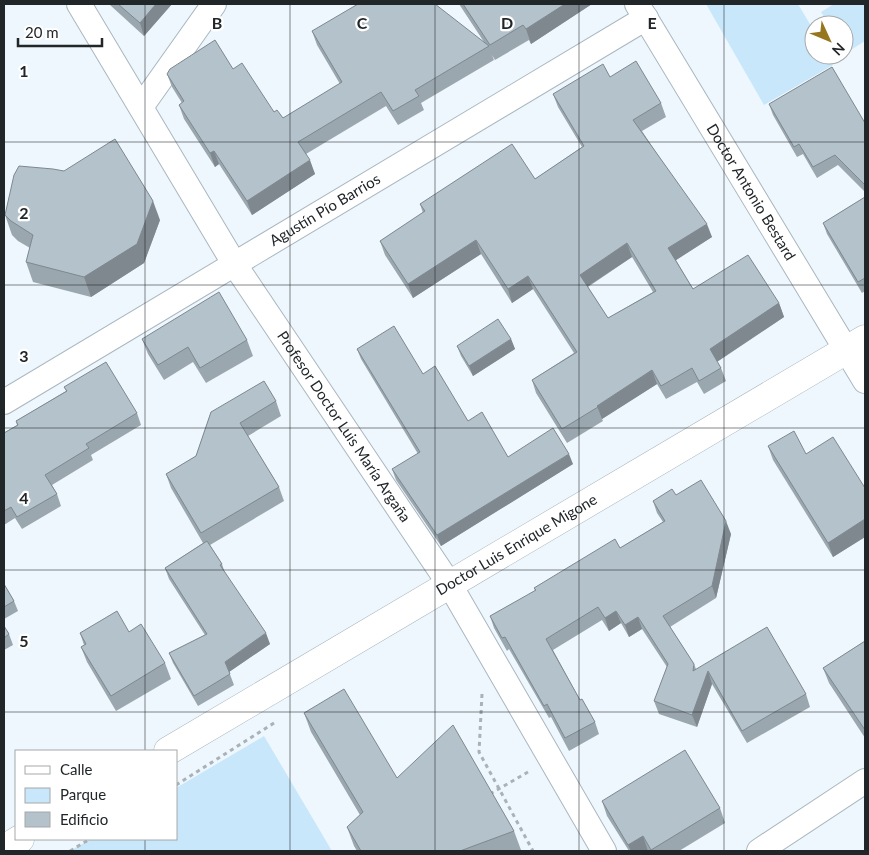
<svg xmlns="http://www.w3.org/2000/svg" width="869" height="855" viewBox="0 0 869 855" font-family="Lato,sans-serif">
<rect width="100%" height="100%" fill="#eef7fd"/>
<g fill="#c9e7fb">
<polygon points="706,4 798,4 814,31 814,55 828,55 833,65 764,105"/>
<polygon points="834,4 865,4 865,41 846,53 844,50 844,25 829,25 821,12"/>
<polygon points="264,736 332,851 74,851 73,849 91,839 176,839 176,788"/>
</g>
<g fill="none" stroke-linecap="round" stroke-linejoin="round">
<defs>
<g id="minor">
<path id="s1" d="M 79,4 L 235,265 L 450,585 L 604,851"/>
<path id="s2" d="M 637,4 L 865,381"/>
<polyline points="141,107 214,4"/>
<path id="s3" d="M 4,402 L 646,18"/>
<polyline points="759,851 865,781"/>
</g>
<g id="tertiary">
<path id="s4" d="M 168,751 L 865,339"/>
<polyline points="4,849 20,839"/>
</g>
</defs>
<use href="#minor" stroke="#aab7c0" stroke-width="26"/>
<use href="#tertiary" stroke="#aab7c0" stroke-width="29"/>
<g stroke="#aab2b7" stroke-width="3" stroke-dasharray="4 4" stroke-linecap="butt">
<polyline points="482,694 479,752 533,851"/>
<polyline points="176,785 274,723"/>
<polyline points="490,794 528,772"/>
<polyline points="70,851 90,839"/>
</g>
<use href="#minor" stroke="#fff" stroke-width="24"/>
<use href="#tertiary" stroke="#fff" stroke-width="28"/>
</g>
<g fill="#9ba7af" fill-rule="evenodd">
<polygon points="109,4 172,4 144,36 110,5"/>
<polygon points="459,4 592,4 531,44 529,40 495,60 492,55 494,60 421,103 424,110 398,125 386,106 306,154 315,174 252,215 219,164 215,167 184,119 179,105 182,103 172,87 167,74 233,69 274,112 283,118 340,84 317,45 312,31 484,42"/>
<path d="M 610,77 L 661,103 L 666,117 L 642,131 L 712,237 L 676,260 L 693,289 L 779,303 L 784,317 L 717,362 L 721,368 L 726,381 L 704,394 L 697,382 L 666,399 L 657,384 L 602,419 L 603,421 L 567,443 L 536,393 L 532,380 L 574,353 L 533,289 L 512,303 L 481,254 L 413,298 L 385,255 L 380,241 L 423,213 L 420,204 L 535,179 L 582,147 L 558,107 L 553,94 ZM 632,257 L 653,292 L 608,318 L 588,287 Z"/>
<polygon points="769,104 865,123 865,192 838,165 817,178 803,154 797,157 773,115"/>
<polygon points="865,197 865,291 862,293 827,234 823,223"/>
<polygon points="5,215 160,220 144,263 91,297 33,282 26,262 30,248 18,241 12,235"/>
<polygon points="142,339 247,340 253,356 206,383 193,362 164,380 148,354"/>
<polygon points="511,339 515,349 473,376 461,356 457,346"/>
<polygon points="357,349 423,374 468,421 508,457 573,464 441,546 396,480 392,469 418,454 361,359"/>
<polygon points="64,387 137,413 141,425 91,455 93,460 52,485 57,494 61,506 22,529 15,518 4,525 4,433 17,425 16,421 66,391"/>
<polygon points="276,401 281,416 248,436 279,487 284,501 210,545 222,564 225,573 270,644 229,672 234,685 198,706 173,663 169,653 205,635 169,579 165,568 203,543 171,488 166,474 196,456 211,412"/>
<polygon points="768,446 806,454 865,488 865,537 833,557 773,460"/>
<polygon points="676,495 731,534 716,598 670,627 694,664 696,669 806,694 810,707 747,743 712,684 697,727 659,714 654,701 667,667 642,629 629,637 621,623 609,631 602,620 553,650 580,700 595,722 599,734 569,751 551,717 549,718 509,649 507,651 494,628 490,616 535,591 534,588 620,548 663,522 657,513 653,501"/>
<polygon points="4,584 14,601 18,611 4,619"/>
<polygon points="4,626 9,634 13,645 4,650"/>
<polygon points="129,632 165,663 171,679 116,711 87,662 81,647 84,645 80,633"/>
<polygon points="865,641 865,738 829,683 823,668"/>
<polygon points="304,713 397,778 514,831 521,850 517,851 357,851 354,846 347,827 360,815 311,732"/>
<polygon points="602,801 720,808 725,823 679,851 629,851 607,816"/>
</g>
<g fill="#7e888e">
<polygon points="156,4 172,4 144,36 140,23"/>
<polygon points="565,4 592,4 531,44 526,29"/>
<polygon points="214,151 219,164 215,167 210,153"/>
<polygon points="310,160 315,174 252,215 247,201"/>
<polygon points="153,201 160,220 144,263 91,297 84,277"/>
<polygon points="707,224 712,237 673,262 668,248"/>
<polygon points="476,240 481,254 413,298 408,284"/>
<polygon points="627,243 632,257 585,288 580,275"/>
<polygon points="528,276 533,289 512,303 508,289"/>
<polygon points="779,303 784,317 715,363 710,349"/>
<polygon points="511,339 515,349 473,376 469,366"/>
<polygon points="652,370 657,384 602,419 597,406"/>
<polygon points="569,454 573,464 441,546 437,535"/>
<polygon points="865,519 865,537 833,557 828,543"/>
<polygon points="726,521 731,534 716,598 712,586"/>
<polygon points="616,611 621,623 609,631 605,618"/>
<polygon points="638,617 642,629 629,637 625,625"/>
<polygon points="266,633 270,644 229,672 234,685 225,662"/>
<polygon points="708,671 712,684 697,727 692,715"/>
<polygon points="643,836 648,851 631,851 628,845"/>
</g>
<g fill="#b4c2cb" stroke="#7e888e" fill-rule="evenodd">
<polygon points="118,4 156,4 140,23"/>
<polygon points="358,4 435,4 489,46 415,90 419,96 393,111 381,92 298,142 310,160 247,201 214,151 210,153 179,105 184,101 167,74 170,69 215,40 233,69 242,63 274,112 277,110 283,118 342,82 312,31"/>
<polygon points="463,4 565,4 526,29 523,25 490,45"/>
<path d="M 636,61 L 661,103 L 633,120 L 707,224 L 668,248 L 693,289 L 748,255 L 779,303 L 710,349 L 721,368 L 699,381 L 692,368 L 661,386 L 652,370 L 597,406 L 598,407 L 562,429 L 532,380 L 577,352 L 528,276 L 508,289 L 476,240 L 408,284 L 380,241 L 425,211 L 420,204 L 512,144 L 535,179 L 584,146 L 553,94 L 603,64 L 610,77 ZM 627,243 L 656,291 L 608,318 L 580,275 Z"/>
<polygon points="832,67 865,123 865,185 835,155 813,167 799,144 794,147 769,104"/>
<polygon points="115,139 153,201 137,244 84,277 26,262 33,235 11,221 5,215 14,175 19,166 53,169 64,171"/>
<polygon points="865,197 865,278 858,282 823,223"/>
<polygon points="219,292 247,340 200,368 188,347 158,365 142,339"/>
<polygon points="498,319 511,339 469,366 457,346"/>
<polygon points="394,326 423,374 435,366 468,421 482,412 508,457 553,428 569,454 437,535 392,469 420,452 357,349"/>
<polygon points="106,362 137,413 86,444 89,448 45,475 57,494 17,517 11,507 4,511 4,433 18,425 16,421 67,391 64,387"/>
<polygon points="264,381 276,401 240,423 279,487 201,533 166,474 196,456 211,412"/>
<polygon points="794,431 806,454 833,437 865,488 865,519 828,543 768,446"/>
<polygon points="701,480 726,521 712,586 663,616 694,664 693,671 767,627 806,694 742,731 708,671 692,715 654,701 668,664 638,617 625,625 616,611 605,618 598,607 546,639 580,700 582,699 595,722 565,738 547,704 544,706 505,637 502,638 490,616 536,590 534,588 615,539 620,548 665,521 653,501 672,489 676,495"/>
<polygon points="207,541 222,564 220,565 266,633 225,662 230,674 194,696 169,653 207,634 165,568"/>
<polygon points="4,584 14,601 4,607"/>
<polygon points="117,611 129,632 141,624 165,663 111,696 81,647 86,644 80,633"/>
<polygon points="4,626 9,634 4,638"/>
<polygon points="865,641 865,730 823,668"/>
<polygon points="344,689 397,778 453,725 514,831 460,851 361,851 347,827 363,812 304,713"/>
<polygon points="685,750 720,808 651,850 643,836 628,845 602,801"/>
</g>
<path fill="none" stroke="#212629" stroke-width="1" stroke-opacity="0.55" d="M 145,4 L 145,751M 290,4 L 290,851M 435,4 L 435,851M 579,4 L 579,851M 724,4 L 724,851M 4,142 L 865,142M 4,285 L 865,285M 4,428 L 865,428M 4,570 L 865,570M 4,712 L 865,712M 145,839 L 145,851"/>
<g text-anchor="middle" stroke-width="4.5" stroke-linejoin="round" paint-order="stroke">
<g font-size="15" fill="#212629" stroke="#fff">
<text dy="5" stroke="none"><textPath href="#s2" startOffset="220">Doctor Antonio Bestard</textPath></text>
<text dy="5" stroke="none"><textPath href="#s3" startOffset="374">Agustín Pío Barrios</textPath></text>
<text dy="5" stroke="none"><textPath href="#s1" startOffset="499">Profesor Doctor Luis María Argaña</textPath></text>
<text dy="5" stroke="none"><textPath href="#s4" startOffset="405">Doctor Luis Enrique Migone</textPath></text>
</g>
</g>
<g font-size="16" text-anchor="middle" font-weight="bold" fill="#212629" stroke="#fff" stroke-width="4.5" stroke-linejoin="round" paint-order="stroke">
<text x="217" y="29">B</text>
<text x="362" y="29">C</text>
<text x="507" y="29">D</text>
<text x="652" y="29">E</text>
<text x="24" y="77">1</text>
<text x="24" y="219">2</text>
<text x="24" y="362">3</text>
<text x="24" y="504">4</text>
<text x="24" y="647">5</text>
</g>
<rect width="869" height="855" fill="none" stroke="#212629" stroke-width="10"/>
<rect x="15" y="750" width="162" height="90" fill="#ffffff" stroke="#a6a8a9"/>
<rect x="25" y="766" width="25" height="8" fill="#ffffff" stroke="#a6a8a9"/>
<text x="60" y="775" font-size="15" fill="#212629">Calle</text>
<rect x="25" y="788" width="25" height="15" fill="#c9e7fb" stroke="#a6a8a9"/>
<text x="60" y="800" font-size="15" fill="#212629">Parque</text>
<rect x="25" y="812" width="25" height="15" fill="#b4c2cb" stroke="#a6a8a9"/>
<text x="60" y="825" font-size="15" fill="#212629">Edificio</text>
<g transform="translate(829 40) rotate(134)"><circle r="24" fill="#ffffff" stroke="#a6a8a9"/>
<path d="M0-4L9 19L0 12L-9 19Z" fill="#967720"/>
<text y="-8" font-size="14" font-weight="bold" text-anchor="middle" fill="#212629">N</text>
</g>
<path d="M18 38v8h84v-8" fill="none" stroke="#212629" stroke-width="2.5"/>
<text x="25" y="38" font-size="15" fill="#212629" stroke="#ffffff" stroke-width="4" paint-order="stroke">20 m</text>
</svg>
